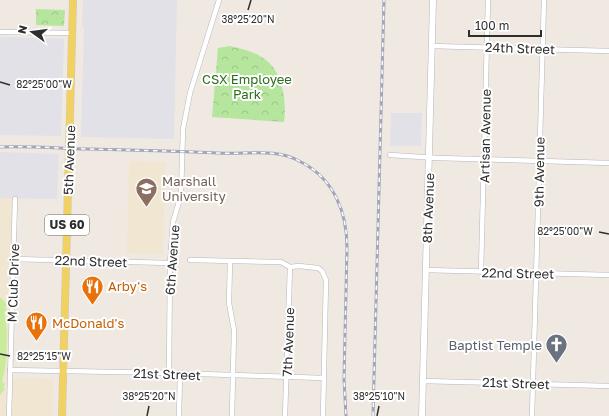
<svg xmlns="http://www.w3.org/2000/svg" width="609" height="416" viewBox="0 0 609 416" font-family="'Golos Text',sans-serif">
<defs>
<pattern id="park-crowns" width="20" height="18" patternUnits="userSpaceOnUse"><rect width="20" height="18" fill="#b6e59e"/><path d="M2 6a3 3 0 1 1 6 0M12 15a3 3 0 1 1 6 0" fill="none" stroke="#9dc588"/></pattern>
</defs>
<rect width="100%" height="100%" fill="#efe9e1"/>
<g fill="#e3e1e8">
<polygon points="83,0 177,0 174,139 81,137 84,27 82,26"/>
<polygon points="0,37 64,39 61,136 0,135"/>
<polygon points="391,113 422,113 421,146 390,146"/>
<polygon points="0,152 59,154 57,199 0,198"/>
</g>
<g fill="#f0e6d1">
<polygon points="129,161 165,162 163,254 127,253"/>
<polygon points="0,198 13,198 7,416 0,416"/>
<polygon points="13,378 53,379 52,416 12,416"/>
</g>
<g fill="url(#park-crowns)">
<polygon points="36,9 65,10 64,26 36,25"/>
<path d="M 230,46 C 242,49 257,52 267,61 C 283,74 287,103 284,122 L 212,117 L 218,48 Z"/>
</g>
<path fill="#c9ec9a" d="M 0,297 L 8,305 L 5,307 L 7,310 L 4,312 C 9,326 7,368 2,382 L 5,384 L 3,387 L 5,389 L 0,395 Z"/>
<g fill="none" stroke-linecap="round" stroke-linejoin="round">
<defs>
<g id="street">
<polyline points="0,32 72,33"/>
<polyline points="432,46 609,51"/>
<polyline points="390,155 437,158 609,163"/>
<polyline points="13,259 170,263"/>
<polyline points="190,260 281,262 290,267 299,266 318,268 322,271 326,280 323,416"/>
<polyline points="230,261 229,303 234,330 232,416"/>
<polyline points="426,270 609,275"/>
<polyline points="481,272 488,0"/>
<polyline points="10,370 169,373 323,378"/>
<polyline points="169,373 170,263 173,222 181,195 183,129 190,93 219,0"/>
<polyline points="423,381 609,386"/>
<polyline points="9,416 15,199"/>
<polyline points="179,416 180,374"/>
<polyline points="285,416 290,267"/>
<polyline points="532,416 544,0"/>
</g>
<polyline id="secondary" points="422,416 433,0"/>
<polyline id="primary" points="62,416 73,0"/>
</defs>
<use href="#street" stroke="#b4b7c1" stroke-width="5.5"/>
<use href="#secondary" stroke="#b4b7c1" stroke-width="7"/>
<use href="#primary" stroke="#c9c9c9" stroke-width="8"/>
<use href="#street" stroke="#fff" stroke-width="4.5"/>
<use href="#secondary" stroke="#fff" stroke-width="6"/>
<use href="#primary" stroke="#f2d163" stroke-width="7"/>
<defs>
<g id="rail">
<path d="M 0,147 C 28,146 57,148 85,149 C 129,150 174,151 218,153 C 247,155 275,147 301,162 C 334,179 347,212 347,248 L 344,379 L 346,416"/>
<polyline points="373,416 384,0"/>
</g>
</defs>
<use href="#rail" stroke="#a3a6b8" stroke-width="3"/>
<use href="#rail" stroke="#fff" stroke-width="1.5" stroke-dasharray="4.5" stroke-linecap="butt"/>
</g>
<path fill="none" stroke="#2e2e2e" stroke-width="1.5" d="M 248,10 L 251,0M 0,82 L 10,85M 599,232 L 609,234M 0,354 L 10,356M 147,416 L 149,406M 377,416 L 379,406"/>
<defs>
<symbol id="university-pin" viewBox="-11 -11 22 30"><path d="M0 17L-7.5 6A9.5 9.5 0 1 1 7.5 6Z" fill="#8d6e63" stroke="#fff"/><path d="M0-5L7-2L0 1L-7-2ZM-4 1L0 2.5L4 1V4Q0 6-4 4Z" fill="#fff"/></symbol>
<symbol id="restaurant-pin" viewBox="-11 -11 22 30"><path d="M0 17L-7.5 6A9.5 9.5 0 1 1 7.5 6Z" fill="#e8710a" stroke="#fff"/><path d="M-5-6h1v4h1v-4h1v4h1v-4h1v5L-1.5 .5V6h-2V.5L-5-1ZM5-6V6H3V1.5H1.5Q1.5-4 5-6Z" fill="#fff"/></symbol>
<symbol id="church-pin" viewBox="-11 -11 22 30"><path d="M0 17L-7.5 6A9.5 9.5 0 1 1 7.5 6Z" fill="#6b7280" stroke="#fff"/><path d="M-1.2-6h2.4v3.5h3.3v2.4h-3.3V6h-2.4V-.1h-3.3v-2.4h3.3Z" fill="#fff"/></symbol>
</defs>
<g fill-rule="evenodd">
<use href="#university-pin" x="134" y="176" width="25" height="34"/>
<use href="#restaurant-pin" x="80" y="274" width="25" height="34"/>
<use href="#restaurant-pin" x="24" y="310" width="25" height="34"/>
<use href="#church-pin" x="544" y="332" width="25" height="34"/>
</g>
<g text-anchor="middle" stroke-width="4" stroke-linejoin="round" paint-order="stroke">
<rect fill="#fff" stroke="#6d6d6d" stroke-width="1" x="45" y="215" width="44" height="20" rx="3"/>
<g font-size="12" font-weight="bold" fill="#2e2e2e">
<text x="67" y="229">US 60</text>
</g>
<g font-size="13" fill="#2e2e2e" stroke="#fff">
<text transform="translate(520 48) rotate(2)" y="5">24th Street</text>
<text transform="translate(485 136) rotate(-89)" y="5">Artisan Avenue</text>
<text transform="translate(69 160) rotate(-88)" y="5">5th Avenue</text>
<text transform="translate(539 172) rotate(-89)" y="5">9th Avenue</text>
<text transform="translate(428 208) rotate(-88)" y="5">8th Avenue</text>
<text transform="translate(172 260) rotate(-86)" y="5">6th Avenue</text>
<text transform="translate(91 261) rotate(2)" y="5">22nd Street</text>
<text transform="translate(518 273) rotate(1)" y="5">22nd Street</text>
<text transform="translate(13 283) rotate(-88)" y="5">M Club Drive</text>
<text transform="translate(288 342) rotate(-88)" y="5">7th Avenue</text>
<text transform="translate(167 374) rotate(2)" y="5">21st Street</text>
<text transform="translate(516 383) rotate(2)" y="5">21st Street</text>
</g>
<g font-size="13" fill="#2c6e1b" stroke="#fff">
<text x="247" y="84">CSX Employee<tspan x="247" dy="15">Park</tspan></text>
</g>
<g font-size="13" fill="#785e54" stroke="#fff" text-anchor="start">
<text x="162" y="186">Marshall<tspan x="162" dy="15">University</tspan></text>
</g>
<g font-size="13" fill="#c56008" stroke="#fff" text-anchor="start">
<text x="108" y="291">Arby's</text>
<text x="52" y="328">McDonald's</text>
</g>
<g font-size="13" fill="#5b616d" stroke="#fff" text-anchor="end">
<text x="542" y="350">Baptist Temple</text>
</g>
</g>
<g font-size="10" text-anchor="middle" fill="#2e2e2e" stroke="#fff" stroke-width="4" stroke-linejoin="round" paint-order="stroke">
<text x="248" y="23">38°25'20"N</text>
<text x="44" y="88">82°25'00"W</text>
<text x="565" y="235">82°25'00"W</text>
<text x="44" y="360">82°25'15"W</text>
<text x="149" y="400">38°25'20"N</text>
<text x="379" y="400">38°25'10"N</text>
</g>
<g transform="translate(32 32) rotate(284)" stroke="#ffffff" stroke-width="3" paint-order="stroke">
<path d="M0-3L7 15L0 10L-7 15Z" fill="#2e2e2e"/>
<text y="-6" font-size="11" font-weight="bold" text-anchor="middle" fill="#2e2e2e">N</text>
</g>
<path d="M469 30v6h72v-6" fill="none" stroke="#2e2e2e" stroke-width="2"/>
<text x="475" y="30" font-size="12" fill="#2e2e2e" stroke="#ffffff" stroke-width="3" paint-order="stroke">100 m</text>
</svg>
